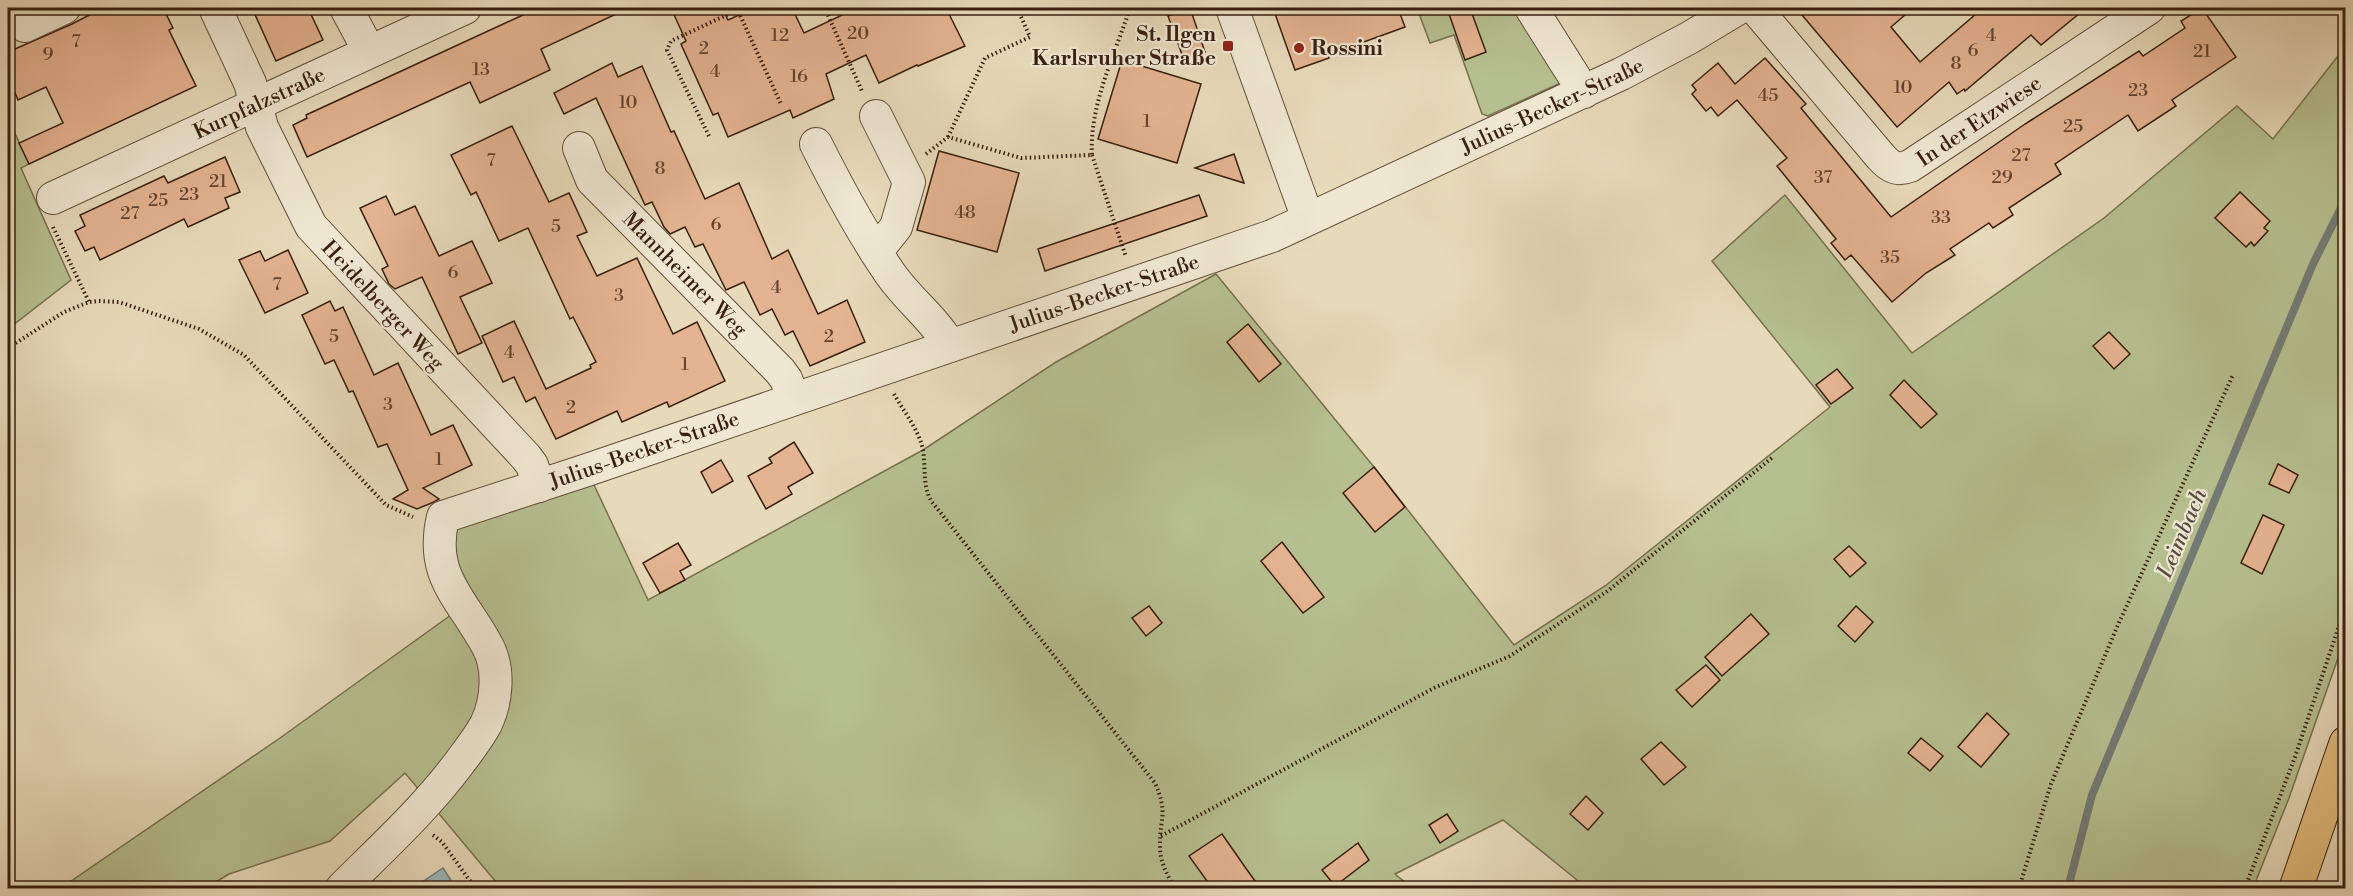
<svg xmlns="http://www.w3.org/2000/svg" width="2353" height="896" viewBox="0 0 2353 896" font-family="'Libre Bodoni',serif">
<rect width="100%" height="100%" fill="#e7daba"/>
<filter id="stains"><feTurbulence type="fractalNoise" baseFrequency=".00333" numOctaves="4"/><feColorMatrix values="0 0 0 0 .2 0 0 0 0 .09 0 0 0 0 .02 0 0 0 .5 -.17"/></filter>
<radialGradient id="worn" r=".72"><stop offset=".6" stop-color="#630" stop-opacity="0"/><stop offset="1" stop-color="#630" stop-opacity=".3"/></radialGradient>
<g fill="#b6bf8f" stroke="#786f4f" stroke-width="1.5">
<polygon points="1417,8 1539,8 1565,81 1488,116 1482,114 1454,35 1430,43"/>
<polygon points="2345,47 2345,638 2289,798 2253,888 1587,888 1503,820 1395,874 1412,888 501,888 405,773 330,841 229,874 206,888 61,888 280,738 462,607 439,534 587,470 648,600 923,450 1056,362 1216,274 1374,467 1514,645 1605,586 1830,407 1712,261 1785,195 1912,353 2104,218 2237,106 2273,139"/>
<polygon points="8,118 29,164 21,168 71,280 8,329"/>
</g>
<polygon fill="#9bb8ba" stroke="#747b76" stroke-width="1.5" points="443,868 456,888 413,888"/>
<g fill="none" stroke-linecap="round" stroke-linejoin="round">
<polyline stroke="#747b76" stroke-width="8" points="2068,888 2092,795 2313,264 2346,198"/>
</g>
<g fill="#e4b391" stroke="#391f0f" stroke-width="1.5">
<polygon points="103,8 163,8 173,28 169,30 196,86 29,164 19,143 63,123 46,87 18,100 8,76 8,52 72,24"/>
<polygon points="252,8 308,8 323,40 276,61"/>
<polygon points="538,8 629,8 541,49 550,70 480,103 470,82 307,157 293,125 307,118 306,115"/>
<polygon points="671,8 722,8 728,20 754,8 792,8 804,33 857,8 946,8 965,46 918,66 917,65 879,83 866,55 826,74 834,99 793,118 790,110 728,137 718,113 713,115 681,44 686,41"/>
<polygon points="1190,8 1205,52 1184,60 1168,16"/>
<polygon points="1273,8 1398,8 1405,27 1328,55 1329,58 1295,70"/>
<polygon points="1447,8 1470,8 1486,52 1465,60"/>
<polygon points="1796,8 1913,8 1891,27 1920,62 1983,8 2086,8 2041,45 2031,35 1965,91 1964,89 1957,94 1949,82 1897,127"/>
<polygon points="2202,8 2236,57 2172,100 2176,106 2138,131 2128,115 2055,164 2061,174 2009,208 2013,215 1993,228 1989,223 1950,249 1955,255 1926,273 1892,302 1851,255 1845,260 1831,243 1836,239 1777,166 1787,158 1737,100 1718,116 1711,107 1706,111 1692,94 1696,90 1692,85 1718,63 1735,84 1765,58 1806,104 1801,108 1891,217 2025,124 2139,51 2143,56 2185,28 2181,21"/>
<polygon points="1122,60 1201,84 1177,163 1098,139"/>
<polygon points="612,63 618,77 642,66 671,132 674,131 705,199 739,183 772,259 788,250 818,314 847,300 865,342 810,366 793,331 785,335 772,309 760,315 744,282 726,290 703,244 695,247 685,227 670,234 664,227 652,202 645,205 596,98 564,114 554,93"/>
<polygon points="512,126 549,202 569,193 587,232 577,236 597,276 637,258 673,334 697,322 725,381 669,407 667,402 622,422 617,411 556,439 535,397 526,402 514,377 503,382 482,336 514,321 546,389 591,368 590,365 596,362 573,317 570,319 528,228 499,241 476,192 471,195 451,155"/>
<polygon points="939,151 1019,173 997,252 917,230"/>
<polygon points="1234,154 1244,183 1195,168"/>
<polygon points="225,157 240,192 225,198 229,208 188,227 184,219 100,260 94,247 85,251 75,231 85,226 80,215 164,176 168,183"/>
<polygon points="2240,192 2270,221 2264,228 2268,231 2254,246 2251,242 2246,247 2215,218"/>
<polygon points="1199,195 1207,216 1045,271 1038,249"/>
<polygon points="386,196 395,215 415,206 439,256 472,241 492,283 460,297 482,343 458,354 422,277 395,289 389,284 382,269 388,266 360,208"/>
<polygon points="288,250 308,293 265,313 239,260 260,251 265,261"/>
<polygon points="330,301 335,311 343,307 374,375 398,363 431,435 453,425 472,465 423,488 439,499 434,502 417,509 393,499 408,490 387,444 378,447 353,391 349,392 334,360 325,364 302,315"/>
<polygon points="1248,324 1281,364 1259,382 1227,342"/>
<polygon points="2109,332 2130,354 2114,369 2093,346"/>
<polygon points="1837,369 1853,388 1831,404 1816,385"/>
<polygon points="1904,380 1937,414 1921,428 1890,395"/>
<polygon points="794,442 813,473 788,487 792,494 766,509 748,476 772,463 769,458"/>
<polygon points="721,460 733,481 712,493 701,472"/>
<polygon points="2278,464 2298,475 2289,493 2269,484"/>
<polygon points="1374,467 1405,507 1375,532 1343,493"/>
<polygon points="2263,515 2284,525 2262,574 2241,563"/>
<polygon points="1282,542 1324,597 1303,613 1261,561"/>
<polygon points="678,543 691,565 680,571 685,580 660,593 643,563"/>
<polygon points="1849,546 1866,563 1850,577 1834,559"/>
<polygon points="1149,606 1162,623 1146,636 1132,618"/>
<polygon points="1856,606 1873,622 1855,642 1838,626"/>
<polygon points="1751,614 1769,634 1722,676 1705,657"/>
<polygon points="1706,665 1720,680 1692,707 1676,690"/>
<polygon points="1987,713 2009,734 1981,767 1958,747"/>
<polygon points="1921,738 1943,756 1930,771 1908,753"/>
<polygon points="1661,742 1686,767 1664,785 1641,759"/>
<polygon points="1586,796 1603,813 1588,830 1570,814"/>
<polygon points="1447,814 1458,831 1440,843 1429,825"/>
<polygon points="1222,834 1245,867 1260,888 1212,888 1189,856"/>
<polygon points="1358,843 1369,860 1335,886 1322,870"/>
</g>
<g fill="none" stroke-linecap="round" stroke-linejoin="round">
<defs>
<g id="minor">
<polyline points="215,8 250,83 262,127 311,226 526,457 532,465 539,486"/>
<polyline points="346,8 369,51"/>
<polyline points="1232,8 1308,219"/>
<polyline points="1531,8 1584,92"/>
<path d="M 1755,8 L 1881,157 C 1890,167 1897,171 1910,166 L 2149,8"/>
<polyline points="25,26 64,8"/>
<polyline points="876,116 909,182 896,227 876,252"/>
<path d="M 816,144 C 838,188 861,231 889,272 C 907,299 934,318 950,346"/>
<polyline points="579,148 592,180 780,371 786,379 794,399"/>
<polyline points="53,198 465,8"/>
<path d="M 342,888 C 383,847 426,808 460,762 C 469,750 479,737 486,724 C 497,701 500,668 487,645 C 461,597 429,576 443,517 L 587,470 L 1272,236 L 1621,74 L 1689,38 L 1739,8"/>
</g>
<polyline id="major" points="2296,888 2346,743"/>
</defs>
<use href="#minor" stroke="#644e3a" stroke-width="34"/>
<use href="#major" stroke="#391f0f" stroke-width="35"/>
<g stroke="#391f0f" stroke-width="4" stroke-dasharray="1.5 3" stroke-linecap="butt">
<polyline points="731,8 733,12 739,13 781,104"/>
<polyline points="815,8 818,14 832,8"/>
<polyline points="826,11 862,91"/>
<polyline points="709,136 667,50 671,41 733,12"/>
<polyline points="948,137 985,58 1030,37 1017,8"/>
<path d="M 926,154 L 948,137 L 1021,158 L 1092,155 C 1089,106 1115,54 1130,8"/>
<polyline points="1092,155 1126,257"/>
<polyline points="53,227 89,302"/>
<polyline points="8,348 64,312 89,302 98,301 119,302 199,329 244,355 386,505 413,517"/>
<path d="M 894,394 C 904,412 919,430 923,450 C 926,469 922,486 932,502 L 1155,783 C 1169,815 1159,818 1160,848 C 1160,862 1168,877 1175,888"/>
<polyline points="433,835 442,842 475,888"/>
<polyline points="1161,836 1434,688 1510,656 1609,590 1773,457"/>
<polyline points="2019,888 2051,784 2117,627 2233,375"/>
<polyline points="2245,888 2295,757 2346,605"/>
</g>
<use href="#minor" stroke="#efe7d2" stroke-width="32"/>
<use href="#major" stroke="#e4bd7d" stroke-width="33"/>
</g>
<g fill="#8f2418" stroke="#efe7d2" stroke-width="2">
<rect x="1222" y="40" width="12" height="12" rx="3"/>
<circle cx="1299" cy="48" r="6"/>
</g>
<g text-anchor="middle" stroke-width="4.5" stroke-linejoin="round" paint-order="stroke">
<g font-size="18" fill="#644430">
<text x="858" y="39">20</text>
<text x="780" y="41">12</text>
<text x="1991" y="41">4</text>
<text x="76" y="47">7</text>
<text x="704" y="54">2</text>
<text x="1973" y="56">6</text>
<text x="2202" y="57">21</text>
<text x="48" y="60">9</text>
<text x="1956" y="69">8</text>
<text x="481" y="75">13</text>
<text x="715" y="77">4</text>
<text x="799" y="82">16</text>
<text x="1903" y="93">10</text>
<text x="2138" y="96">23</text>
<text x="1768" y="101">45</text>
<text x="628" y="108">10</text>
<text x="1147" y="127">1</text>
<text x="2073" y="132">25</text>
<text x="2021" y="161">27</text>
<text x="491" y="166">7</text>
<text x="660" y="174">8</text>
<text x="1823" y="183">37</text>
<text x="2002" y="183">29</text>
<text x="218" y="187">21</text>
<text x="189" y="200">23</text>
<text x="158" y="206">25</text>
<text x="965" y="218">48</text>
<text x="130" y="219">27</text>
<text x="1941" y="223">33</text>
<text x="716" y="230">6</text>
<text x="556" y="232">5</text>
<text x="1890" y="263">35</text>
<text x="453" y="278">6</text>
<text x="277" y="290">7</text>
<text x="776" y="293">4</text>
<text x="619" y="301">3</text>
<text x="334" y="342">5</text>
<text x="829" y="342">2</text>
<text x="509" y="358">4</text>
<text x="685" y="370">1</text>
<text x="388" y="410">3</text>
<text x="571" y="413">2</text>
<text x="439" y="465">1</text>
</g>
<g font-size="21" font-weight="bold" fill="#391f0f" stroke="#efe7d2" text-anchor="end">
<text x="1216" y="41">St. Ilgen<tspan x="1216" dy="24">Karlsruher Straße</tspan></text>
<text x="1311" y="55" text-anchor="start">Rossini</text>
</g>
<g font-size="21" fill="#391f0f" stroke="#efe7d2">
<text transform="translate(259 103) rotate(-25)" y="7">Kurpfalzstraße</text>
<text transform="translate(1552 106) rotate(-25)" y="7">Julius-Becker-Straße</text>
<text transform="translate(1979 121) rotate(-34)" y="7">In der Etzwiese</text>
<text transform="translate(685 274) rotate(45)" y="7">Mannheimer Weg</text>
<text transform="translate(1104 293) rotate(-19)" y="7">Julius-Becker-Straße</text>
<text transform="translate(383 305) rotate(47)" y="7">Heidelberger Weg</text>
<text transform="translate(644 450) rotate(-19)" y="7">Julius-Becker-Straße</text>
</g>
<g font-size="22" font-style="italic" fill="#564d42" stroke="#efe7d2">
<text transform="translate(2181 533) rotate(-67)" y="8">Leimbach</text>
</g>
</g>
<rect width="2353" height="896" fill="none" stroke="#e7daba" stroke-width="30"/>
<rect x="9" y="9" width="2335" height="878" fill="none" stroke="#391f0f" stroke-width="3"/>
<rect x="15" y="15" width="2323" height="866" fill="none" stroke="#391f0f" stroke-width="1.5"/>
<rect width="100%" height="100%" filter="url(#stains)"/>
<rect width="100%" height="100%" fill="url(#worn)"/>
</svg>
